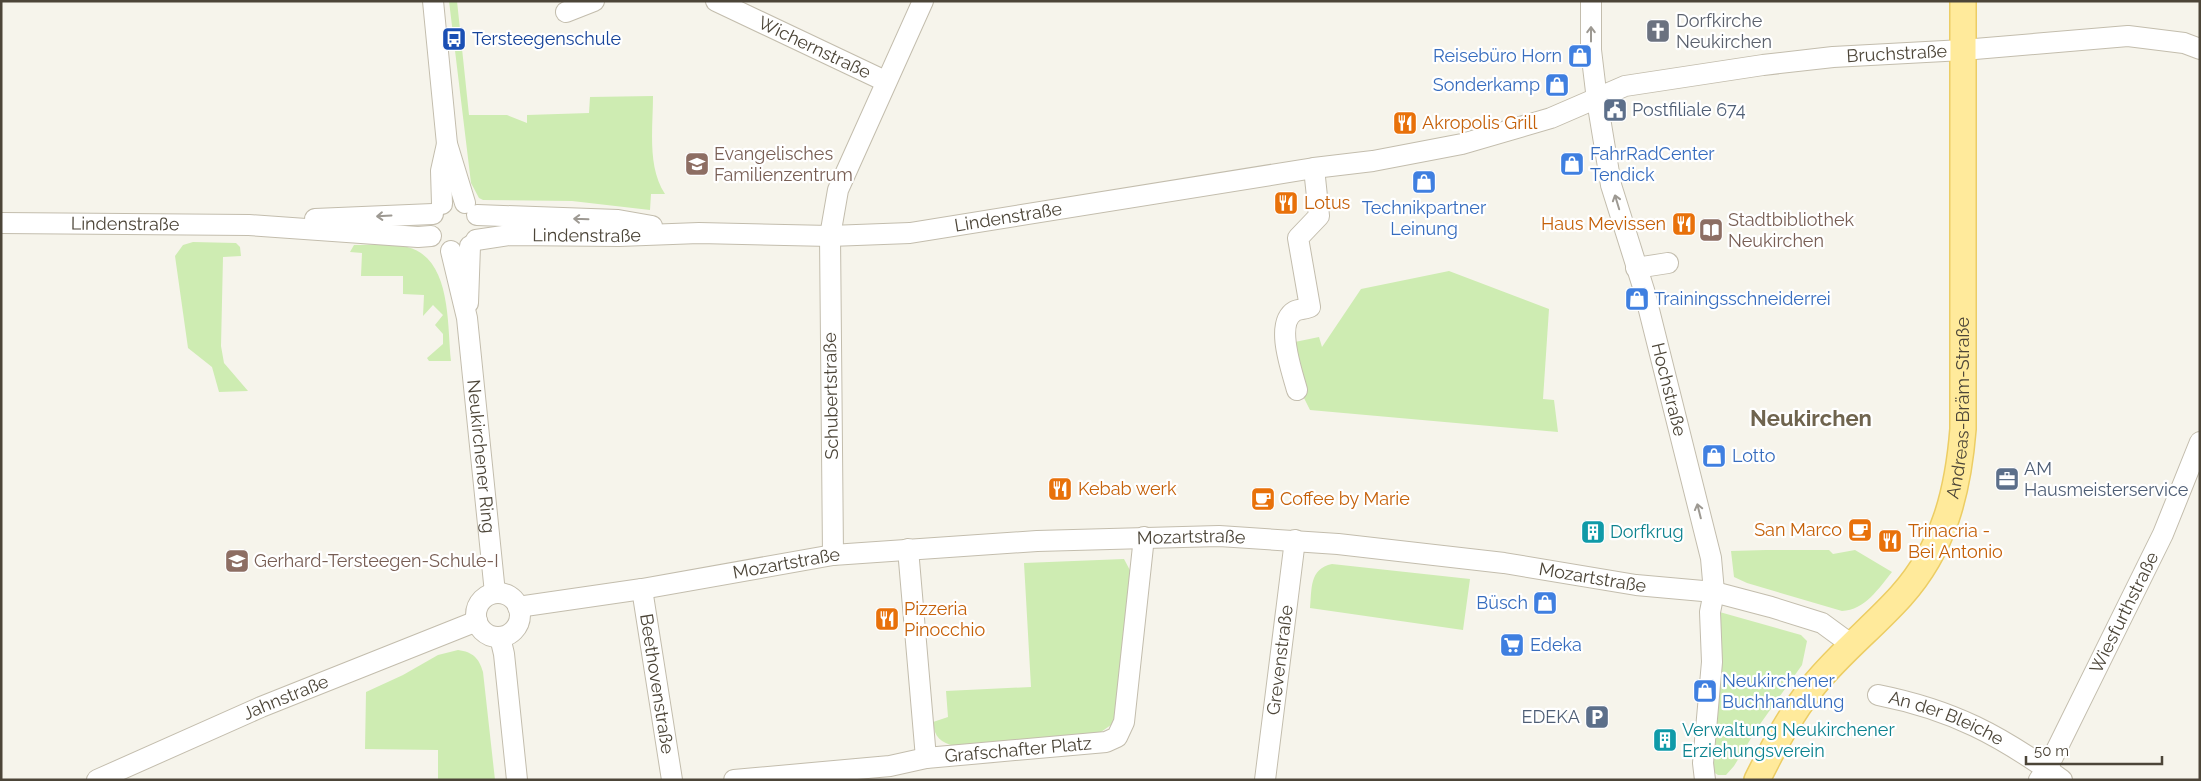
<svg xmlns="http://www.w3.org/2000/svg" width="2201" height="781" viewBox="0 0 2201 781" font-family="Raleway,sans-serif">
<rect width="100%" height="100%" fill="#f6f4eb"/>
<g fill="#ceecb2">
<path d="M 449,1 L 457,1 L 469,115 L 507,115 L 527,123 L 527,115 L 589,113 L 590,97 L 653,96 C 653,128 647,167 665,194 L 651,194 L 650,210 L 572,201 L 483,200 L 479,198 L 471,183 Z"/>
<polygon points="193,242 236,243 240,247 241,256 223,257 221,346 224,363 248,391 219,392 212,367 188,348 175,256 183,245"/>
<path d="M 354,245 C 371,245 390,243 407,247 C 452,258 447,325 451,361 L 429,361 L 427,358 L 443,344 L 443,334 L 435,325 L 443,315 L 433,305 L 423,316 L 424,295 L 403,294 L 403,276 L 361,276 L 362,253 L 350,252 Z"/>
<polygon points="1449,271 1549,309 1543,399 1554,400 1558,432 1310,410 1303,396 1290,343 1319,337 1322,347 1361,289"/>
<path d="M 1766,550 L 1829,550 L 1833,554 L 1855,550 L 1892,572 C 1879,588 1865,610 1842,611 L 1747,583 L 1734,577 L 1731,551 Z"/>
<path d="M 1124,559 L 1133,576 L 1114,718 L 1111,725 L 1098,734 L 955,746 C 941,743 934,737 933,722 L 948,717 L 946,691 L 1031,687 L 1024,563 Z"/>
<path d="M 1332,564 L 1470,579 L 1463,630 L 1310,608 C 1312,589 1309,569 1332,564 Z"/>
<polygon points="1716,611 1801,635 1807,641 1802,665 1758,727 1734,766 1726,775 1718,775 1710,770"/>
<path d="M 458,650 C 473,652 479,658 483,672 L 495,780 L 438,780 L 438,750 L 365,749 L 366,692 L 403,675 L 438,655 Z"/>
</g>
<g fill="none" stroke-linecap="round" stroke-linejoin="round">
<defs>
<g id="minor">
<polyline points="433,1 447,144 465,203"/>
<path id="s1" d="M 716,1 L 885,81"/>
<path id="s2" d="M 1591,1 L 1591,50 L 1597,100 L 1611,185 L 1644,290 L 1711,558 L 1714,592 L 1710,612 L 1712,662 L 1703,763 L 1705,780"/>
<polyline points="566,12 594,1"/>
<polyline points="442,204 441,171 447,144"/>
<polyline points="477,215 618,220 652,226"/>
<polyline points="315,219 433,214"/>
<path id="s3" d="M 1,223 L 249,225 L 418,237 L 431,236"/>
<path id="s4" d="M 476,240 L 510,235 L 619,236 L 699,233 L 830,236 L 910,233 L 1314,168 L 1373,161 L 1462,144 L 1551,118 L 1625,86 L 1763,65 L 1833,57 L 1963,50 L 2128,36 L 2184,43 L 2200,49"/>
<path id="s5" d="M 451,251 L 467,318 L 495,593"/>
<polyline points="1636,268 1668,263"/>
<polyline points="468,303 470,246"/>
<path d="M 1297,390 C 1292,371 1274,323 1295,311 C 1299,309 1306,309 1310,307 L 1298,238 L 1319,216 L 1314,168"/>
<polyline points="908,549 926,758"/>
<polyline points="833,555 830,236 838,190 923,1"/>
<path id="s6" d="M 642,589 L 672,780"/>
<circle cx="498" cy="615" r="22"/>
<path id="s7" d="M 518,607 L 642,589 L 833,555 L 1037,541 L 1219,536 L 1338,544 L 1504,563 L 1636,585 L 1714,592 L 1771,607 L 1822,623 L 1852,645"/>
<polyline points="500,637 504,654 517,780"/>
<path id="s8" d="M 1878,695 C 1953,710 2000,735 2062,780"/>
<path id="s9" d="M 97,780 L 261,707 L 477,621"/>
<path id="s10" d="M 734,780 L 890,766 L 926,758 L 1106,742 L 1117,737 L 1124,722 L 1144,537"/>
<path id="s11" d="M 1265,780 L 1295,540"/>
<path id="s12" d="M 2039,780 L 2047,769 L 2163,534 L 2200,442"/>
</g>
<g id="major">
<path id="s13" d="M 1757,780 C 1773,748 1791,713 1814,685 C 1840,653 1873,627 1901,596 C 1944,548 1958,492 1963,429 L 1963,1"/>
</g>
</defs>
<use href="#minor" stroke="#c3bdad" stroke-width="22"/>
<use href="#major" stroke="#eccd64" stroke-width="28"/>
<use href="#minor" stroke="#fff" stroke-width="20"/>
<use href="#major" stroke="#ffea9b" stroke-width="25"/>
</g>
<defs><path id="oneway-shaft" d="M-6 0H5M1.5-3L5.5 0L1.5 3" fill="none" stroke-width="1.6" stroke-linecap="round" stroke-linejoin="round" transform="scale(1.25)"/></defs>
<g stroke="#9d9992">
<use href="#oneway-shaft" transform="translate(1591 34) rotate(-90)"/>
<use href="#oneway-shaft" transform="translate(1617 202) rotate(-107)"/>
<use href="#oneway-shaft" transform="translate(384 216) rotate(177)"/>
<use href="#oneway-shaft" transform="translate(581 219) rotate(-178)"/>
<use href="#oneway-shaft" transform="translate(1699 511) rotate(-104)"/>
</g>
<defs>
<symbol id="church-square" viewBox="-11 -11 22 22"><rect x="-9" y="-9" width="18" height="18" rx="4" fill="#6b7280" stroke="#fff"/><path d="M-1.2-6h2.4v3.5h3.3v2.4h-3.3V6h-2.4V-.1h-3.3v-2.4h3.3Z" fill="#fff"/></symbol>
<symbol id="bus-square" viewBox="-11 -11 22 22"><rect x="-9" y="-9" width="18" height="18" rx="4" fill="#1a4fb4" stroke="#fff"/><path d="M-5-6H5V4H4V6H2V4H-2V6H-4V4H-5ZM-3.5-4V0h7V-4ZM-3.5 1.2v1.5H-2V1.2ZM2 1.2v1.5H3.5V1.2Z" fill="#fff"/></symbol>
<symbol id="shop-square" viewBox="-11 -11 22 22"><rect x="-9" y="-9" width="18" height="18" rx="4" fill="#3f7fe0" stroke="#fff"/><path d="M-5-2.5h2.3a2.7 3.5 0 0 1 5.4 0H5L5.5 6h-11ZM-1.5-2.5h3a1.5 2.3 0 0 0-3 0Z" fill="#fff"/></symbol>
<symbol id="civic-square" viewBox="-11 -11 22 22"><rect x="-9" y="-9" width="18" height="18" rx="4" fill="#5c6f8a" stroke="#fff"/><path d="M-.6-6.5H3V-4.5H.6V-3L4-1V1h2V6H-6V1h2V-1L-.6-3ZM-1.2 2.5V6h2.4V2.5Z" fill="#fff"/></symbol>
<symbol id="restaurant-square" viewBox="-11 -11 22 22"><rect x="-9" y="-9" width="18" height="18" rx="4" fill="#e8710a" stroke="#fff"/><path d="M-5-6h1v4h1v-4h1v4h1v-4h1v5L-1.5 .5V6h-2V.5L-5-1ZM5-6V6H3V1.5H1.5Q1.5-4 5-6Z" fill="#fff"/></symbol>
<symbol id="school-square" viewBox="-11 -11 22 22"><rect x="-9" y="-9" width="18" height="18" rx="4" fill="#8d6e63" stroke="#fff"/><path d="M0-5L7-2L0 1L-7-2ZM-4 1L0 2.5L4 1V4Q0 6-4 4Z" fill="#fff"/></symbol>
<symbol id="library-square" viewBox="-11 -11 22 22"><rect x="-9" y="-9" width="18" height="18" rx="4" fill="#8d6e63" stroke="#fff"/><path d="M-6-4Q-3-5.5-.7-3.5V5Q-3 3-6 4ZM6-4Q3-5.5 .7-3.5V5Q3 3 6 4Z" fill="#fff"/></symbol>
<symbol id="office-square" viewBox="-11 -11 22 22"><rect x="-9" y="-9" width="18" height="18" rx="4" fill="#5c6f8a" stroke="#fff"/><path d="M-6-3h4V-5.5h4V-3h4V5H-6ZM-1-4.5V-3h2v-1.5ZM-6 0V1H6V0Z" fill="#fff"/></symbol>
<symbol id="cafe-square" viewBox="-11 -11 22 22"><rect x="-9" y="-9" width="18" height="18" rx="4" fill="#e8710a" stroke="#fff"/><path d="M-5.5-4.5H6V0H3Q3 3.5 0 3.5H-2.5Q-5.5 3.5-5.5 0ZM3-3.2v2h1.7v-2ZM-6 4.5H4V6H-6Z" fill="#fff"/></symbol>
<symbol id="building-square" viewBox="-11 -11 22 22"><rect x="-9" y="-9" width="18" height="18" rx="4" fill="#0f9aa8" stroke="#fff"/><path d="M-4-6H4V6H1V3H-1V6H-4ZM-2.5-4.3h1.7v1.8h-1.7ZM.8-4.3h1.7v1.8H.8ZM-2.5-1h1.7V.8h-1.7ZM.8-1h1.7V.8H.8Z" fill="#fff"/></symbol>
<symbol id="supermarket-square" viewBox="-11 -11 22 22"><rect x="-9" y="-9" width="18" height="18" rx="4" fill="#3f7fe0" stroke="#fff"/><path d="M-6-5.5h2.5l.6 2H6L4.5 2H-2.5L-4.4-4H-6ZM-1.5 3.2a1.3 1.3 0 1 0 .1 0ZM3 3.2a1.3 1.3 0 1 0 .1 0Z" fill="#fff"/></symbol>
<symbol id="parking-square" viewBox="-11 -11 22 22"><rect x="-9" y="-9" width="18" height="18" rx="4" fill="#5c6f8a" stroke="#fff"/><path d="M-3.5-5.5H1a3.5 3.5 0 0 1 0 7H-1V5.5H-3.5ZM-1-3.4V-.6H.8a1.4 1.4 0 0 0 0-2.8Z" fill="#fff"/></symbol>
</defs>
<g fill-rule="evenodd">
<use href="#church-square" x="1644" y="17" width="28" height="28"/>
<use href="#bus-square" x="440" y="25" width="28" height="28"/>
<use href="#shop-square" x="1566" y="42" width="28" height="28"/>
<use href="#shop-square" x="1543" y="71" width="28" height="28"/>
<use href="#civic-square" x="1601" y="96" width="28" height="28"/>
<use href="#restaurant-square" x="1391" y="109" width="28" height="28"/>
<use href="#school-square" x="683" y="150" width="28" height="28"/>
<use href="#shop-square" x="1558" y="150" width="28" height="28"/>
<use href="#shop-square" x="1410" y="168" width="28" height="28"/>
<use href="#restaurant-square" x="1272" y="189" width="28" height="28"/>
<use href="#restaurant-square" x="1670" y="210" width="28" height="28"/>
<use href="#library-square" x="1697" y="216" width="28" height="28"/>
<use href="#shop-square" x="1623" y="285" width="28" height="28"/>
<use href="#shop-square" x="1700" y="442" width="28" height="28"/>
<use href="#office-square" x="1993" y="465" width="28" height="28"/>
<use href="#restaurant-square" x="1046" y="475" width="28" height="28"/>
<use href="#cafe-square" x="1249" y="485" width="28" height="28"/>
<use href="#cafe-square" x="1846" y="516" width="28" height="28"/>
<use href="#building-square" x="1579" y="518" width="28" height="28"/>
<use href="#restaurant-square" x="1876" y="527" width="28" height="28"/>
<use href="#school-square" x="223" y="547" width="28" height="28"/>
<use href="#shop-square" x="1531" y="589" width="28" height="28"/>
<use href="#restaurant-square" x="873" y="605" width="28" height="28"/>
<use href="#supermarket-square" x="1498" y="631" width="28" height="28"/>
<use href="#shop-square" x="1691" y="677" width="28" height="28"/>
<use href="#parking-square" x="1583" y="703" width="28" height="28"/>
<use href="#building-square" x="1651" y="726" width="28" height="28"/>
</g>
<g text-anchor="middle" stroke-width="4.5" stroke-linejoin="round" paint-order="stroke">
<g font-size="18" fill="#5b616d" stroke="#fff" text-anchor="start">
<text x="1676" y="27">Dorfkirche<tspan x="1676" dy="21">Neukirchen</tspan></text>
</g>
<g font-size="18" fill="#164399" stroke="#fff" text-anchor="start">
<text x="472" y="45">Tersteegenschule</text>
</g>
<g font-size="18" fill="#4c4538" stroke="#fff">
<text dy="6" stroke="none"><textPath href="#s1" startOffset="109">Wichernstraße</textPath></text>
<text dy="6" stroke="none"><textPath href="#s4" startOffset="1441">Bruchstraße</textPath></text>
<text dy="6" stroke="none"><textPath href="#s4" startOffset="534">Lindenstraße</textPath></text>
<text dy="6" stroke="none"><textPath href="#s3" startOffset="124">Lindenstraße</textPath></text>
<text dy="6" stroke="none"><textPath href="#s4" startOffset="111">Lindenstraße</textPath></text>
<text dy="6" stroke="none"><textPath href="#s2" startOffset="398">Hochstraße</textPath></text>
<text transform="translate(831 396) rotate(-91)" y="6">Schubertstraße</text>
<text dy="6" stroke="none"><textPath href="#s13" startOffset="438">Andreas-Bräm-Straße</textPath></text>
<text dy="6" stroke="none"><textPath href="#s5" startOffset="208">Neukirchener Ring</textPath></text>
<text dy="6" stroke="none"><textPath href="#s7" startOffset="678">Mozartstraße</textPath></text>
<text dy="6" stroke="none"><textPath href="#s7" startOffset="272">Mozartstraße</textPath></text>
<text dy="6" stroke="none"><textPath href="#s7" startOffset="1082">Mozartstraße</textPath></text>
<text dy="6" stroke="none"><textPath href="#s12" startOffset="188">Wiesfurthstraße</textPath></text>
<text dy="6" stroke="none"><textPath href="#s11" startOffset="121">Grevenstraße</textPath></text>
<text dy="6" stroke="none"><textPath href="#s6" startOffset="96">Beethovenstraße</textPath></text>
<text dy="6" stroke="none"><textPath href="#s9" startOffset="206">Jahnstraße</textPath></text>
<text dy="6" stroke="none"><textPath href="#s8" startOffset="72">An der Bleiche</textPath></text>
<text dy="6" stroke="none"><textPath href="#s10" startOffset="286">Grafschafter Platz</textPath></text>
</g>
<g font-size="18" fill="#366cbe" stroke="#fff" text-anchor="start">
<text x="1562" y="62" text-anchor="end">Reisebüro Horn</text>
<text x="1540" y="91" text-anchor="end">Sonderkamp</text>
<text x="1590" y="160">FahrRadCenter<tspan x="1590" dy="21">Tendick</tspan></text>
<text x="1424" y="214" text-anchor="middle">Technikpartner<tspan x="1424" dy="21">Leinung</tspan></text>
<text x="1654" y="305">Trainingsschneiderrei</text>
<text x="1732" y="462">Lotto</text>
<text x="1528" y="609" text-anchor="end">Büsch</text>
<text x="1530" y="651">Edeka</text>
<text x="1722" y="687">Neukirchener<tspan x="1722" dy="21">Buchhandlung</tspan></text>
</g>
<g font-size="18" fill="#4e5e75" stroke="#fff" text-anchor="start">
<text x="1632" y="116">Postfiliale 674</text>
<text x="2024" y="475">AM<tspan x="2024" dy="21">Hausmeisterservice</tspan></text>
<text x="1580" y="723" text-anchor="end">EDEKA</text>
</g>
<g font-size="18" fill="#c56008" stroke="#fff" text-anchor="start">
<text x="1422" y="129">Akropolis Grill</text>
<text x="1304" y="209">Lotus</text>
<text x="1666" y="230" text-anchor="end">Haus Mevissen</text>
<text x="1078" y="495">Kebab werk</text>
<text x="1280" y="505">Coffee by Marie</text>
<text x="1842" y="536" text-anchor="end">San Marco</text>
<text x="1908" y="537">Trinacria -<tspan x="1908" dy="21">Bei Antonio</tspan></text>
<text x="904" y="615">Pizzeria<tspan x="904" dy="21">Pinocchio</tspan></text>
</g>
<g font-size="18" fill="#785e54" stroke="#fff" text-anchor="start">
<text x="714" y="160">Evangelisches<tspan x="714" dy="21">Familienzentrum</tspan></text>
<text x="1728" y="226">Stadtbibliothek<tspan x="1728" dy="21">Neukirchen</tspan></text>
<text x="254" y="567">Gerhard-Tersteegen-Schule-I</text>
</g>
<g font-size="18" fill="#0d838f" stroke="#fff" text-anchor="start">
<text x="1610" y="538">Dorfkrug</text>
<text x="1682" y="736">Verwaltung Neukirchener<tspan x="1682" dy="21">Erziehungsverein</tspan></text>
</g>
<g font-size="22" font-weight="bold" fill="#6f644e" stroke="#fff">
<text x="1811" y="426">Neukirchen</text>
</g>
</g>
<rect width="2201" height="781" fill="none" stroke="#4c4538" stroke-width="5"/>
<path d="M2026 756v8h136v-8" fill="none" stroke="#4c4538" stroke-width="2.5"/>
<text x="2034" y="756" font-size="15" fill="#4c4538" stroke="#ffffff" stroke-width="4" paint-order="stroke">50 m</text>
</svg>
